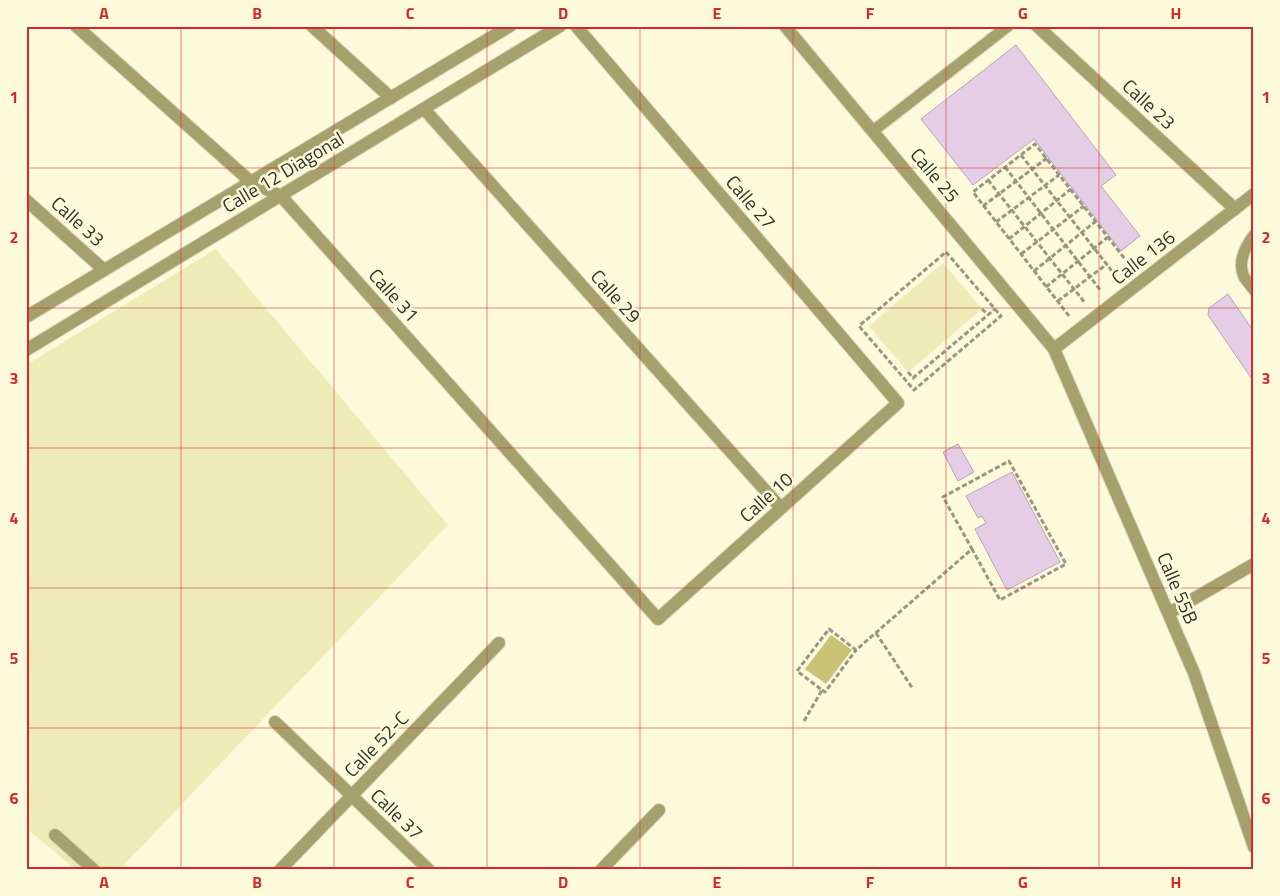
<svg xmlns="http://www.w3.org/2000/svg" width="1280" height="896" viewBox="0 0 1280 896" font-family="'Titillium Web',sans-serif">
<rect width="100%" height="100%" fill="#fcfadb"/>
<g fill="#efebb6">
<polygon points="216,249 448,525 119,870 76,870 26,828 26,365"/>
<polygon points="943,263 982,309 908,372 869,326"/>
</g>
<polygon fill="#c9c277" points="831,635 852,650 826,684 805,669"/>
<g fill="#e4cde5" stroke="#b9a3ba">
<polygon points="1016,45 1116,175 1101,186 1140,236 1121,251 1034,139 973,185 921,119"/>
<polygon points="1228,294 1254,332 1254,382 1208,315 1209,308"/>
<polygon points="958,444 974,472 958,481 943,452"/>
<polygon points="1012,472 1060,562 1007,590 975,529 986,523 982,516 978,518 966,496"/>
</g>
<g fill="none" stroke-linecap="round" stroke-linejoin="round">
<defs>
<g id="service">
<polyline points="873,131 1008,26"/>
<path d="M 1254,235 C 1245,247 1237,262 1244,277 C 1247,281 1251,286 1254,290"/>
</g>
<g id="minor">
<polyline points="76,26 251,182 281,196 658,619 898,403 576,26"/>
<polyline points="312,26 391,98"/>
<polyline points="785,26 1054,349 1194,673 1254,847"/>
<polyline points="1037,26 1235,209"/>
<polyline points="424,109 781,508"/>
<polyline points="26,200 104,270"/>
<polyline points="1054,349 1254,194"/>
<polyline points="1169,613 1254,564"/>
<polyline points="275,722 429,870"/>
<polyline points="55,835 94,870"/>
<polyline points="280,870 499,643"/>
<polyline points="601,870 659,810"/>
</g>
<g id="tertiary">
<polyline points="26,317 510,26"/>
<polyline points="26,350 560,26"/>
</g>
</defs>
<use href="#service" stroke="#d8d6bb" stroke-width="13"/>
<use href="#minor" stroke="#d8d6bb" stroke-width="14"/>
<use href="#tertiary" stroke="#d8d6bb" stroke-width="14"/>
<g stroke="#989781" stroke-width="3" stroke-dasharray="5 2.5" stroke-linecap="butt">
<polyline points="1021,155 1119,280"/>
<polyline points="1005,167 1101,291"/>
<polyline points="988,180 1085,303"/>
<polyline points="983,206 1047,158"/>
<polyline points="996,222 1059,175"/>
<polyline points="1009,239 1071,189"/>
<polygon points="946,252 1001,316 914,390 859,326"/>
<polyline points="1021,254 1084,206"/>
<polyline points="1034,271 1096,221"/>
<polyline points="1046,287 1108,237"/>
<polyline points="1058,301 1107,264"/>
<polyline points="982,309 988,315"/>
<polyline points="1069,316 973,192 1035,144 1132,268"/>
<polyline points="908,372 913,378 995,309"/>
<polyline points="876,633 913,689"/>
<polyline points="822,690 825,692 856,650"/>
<polyline points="804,721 822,690 797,671 829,629 856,650 972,549 1000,600 1066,564 1009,461 943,497 972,549"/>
</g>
<use href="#service" stroke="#a5a06c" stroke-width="11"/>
<use href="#minor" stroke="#a5a06c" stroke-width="12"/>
<use href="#tertiary" stroke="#a5a06c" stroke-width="12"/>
</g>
<path fill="none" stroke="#d62828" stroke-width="1" stroke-opacity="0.55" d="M 181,26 L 181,870M 334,26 L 334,870M 487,26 L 487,870M 640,26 L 640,870M 793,26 L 793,870M 946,26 L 946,870M 1099,26 L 1099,870M 26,168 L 1254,168M 26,308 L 1254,308M 26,448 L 1254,448M 26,588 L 1254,588M 26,728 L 1254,728"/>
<g text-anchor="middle" stroke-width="5" stroke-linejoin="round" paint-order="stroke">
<g font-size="19" fill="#353428" stroke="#fcfadb">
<text transform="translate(1149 104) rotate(43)" y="7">Calle 23</text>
<text transform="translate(283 172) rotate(-31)" y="7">Calle 12 Diagonal</text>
<text transform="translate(935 175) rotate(50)" y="7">Calle 25</text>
<text transform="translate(751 202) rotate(49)" y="7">Calle 27</text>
<text transform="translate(78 221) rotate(42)" y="7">Calle 33</text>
<text transform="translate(1143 257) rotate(-38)" y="7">Calle 136</text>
<text transform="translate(394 295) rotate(48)" y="7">Calle 31</text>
<text transform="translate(616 296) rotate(48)" y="7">Calle 29</text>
<text transform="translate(766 497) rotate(-42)" y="7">Calle 10</text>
<text transform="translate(1178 588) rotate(67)" y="7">Calle 55B</text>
<text transform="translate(376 744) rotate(-46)" y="7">Calle 52-C</text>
<text transform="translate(397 814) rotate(44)" y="7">Calle 37</text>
</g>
</g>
<rect width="1280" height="896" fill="none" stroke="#fcfadb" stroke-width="55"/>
<rect x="28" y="28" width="1224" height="840" fill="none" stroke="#d62828" stroke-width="2"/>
<g font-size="16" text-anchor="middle" font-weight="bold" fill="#d62828">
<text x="104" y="19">A</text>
<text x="257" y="19">B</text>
<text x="410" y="19">C</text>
<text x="563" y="19">D</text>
<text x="717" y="19">E</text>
<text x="870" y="19">F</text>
<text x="1023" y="19">G</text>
<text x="1176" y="19">H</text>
<text x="14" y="103">1</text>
<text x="1266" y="103">1</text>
<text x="14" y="243">2</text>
<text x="1266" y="243">2</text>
<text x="14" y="384">3</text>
<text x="1266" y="384">3</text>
<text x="14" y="524">4</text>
<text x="1266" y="524">4</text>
<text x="14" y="664">5</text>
<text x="1266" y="664">5</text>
<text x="14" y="804">6</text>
<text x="1266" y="804">6</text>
<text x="104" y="888">A</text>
<text x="257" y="888">B</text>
<text x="410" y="888">C</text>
<text x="563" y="888">D</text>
<text x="717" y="888">E</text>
<text x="870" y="888">F</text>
<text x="1023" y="888">G</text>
<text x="1176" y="888">H</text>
</g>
</svg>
